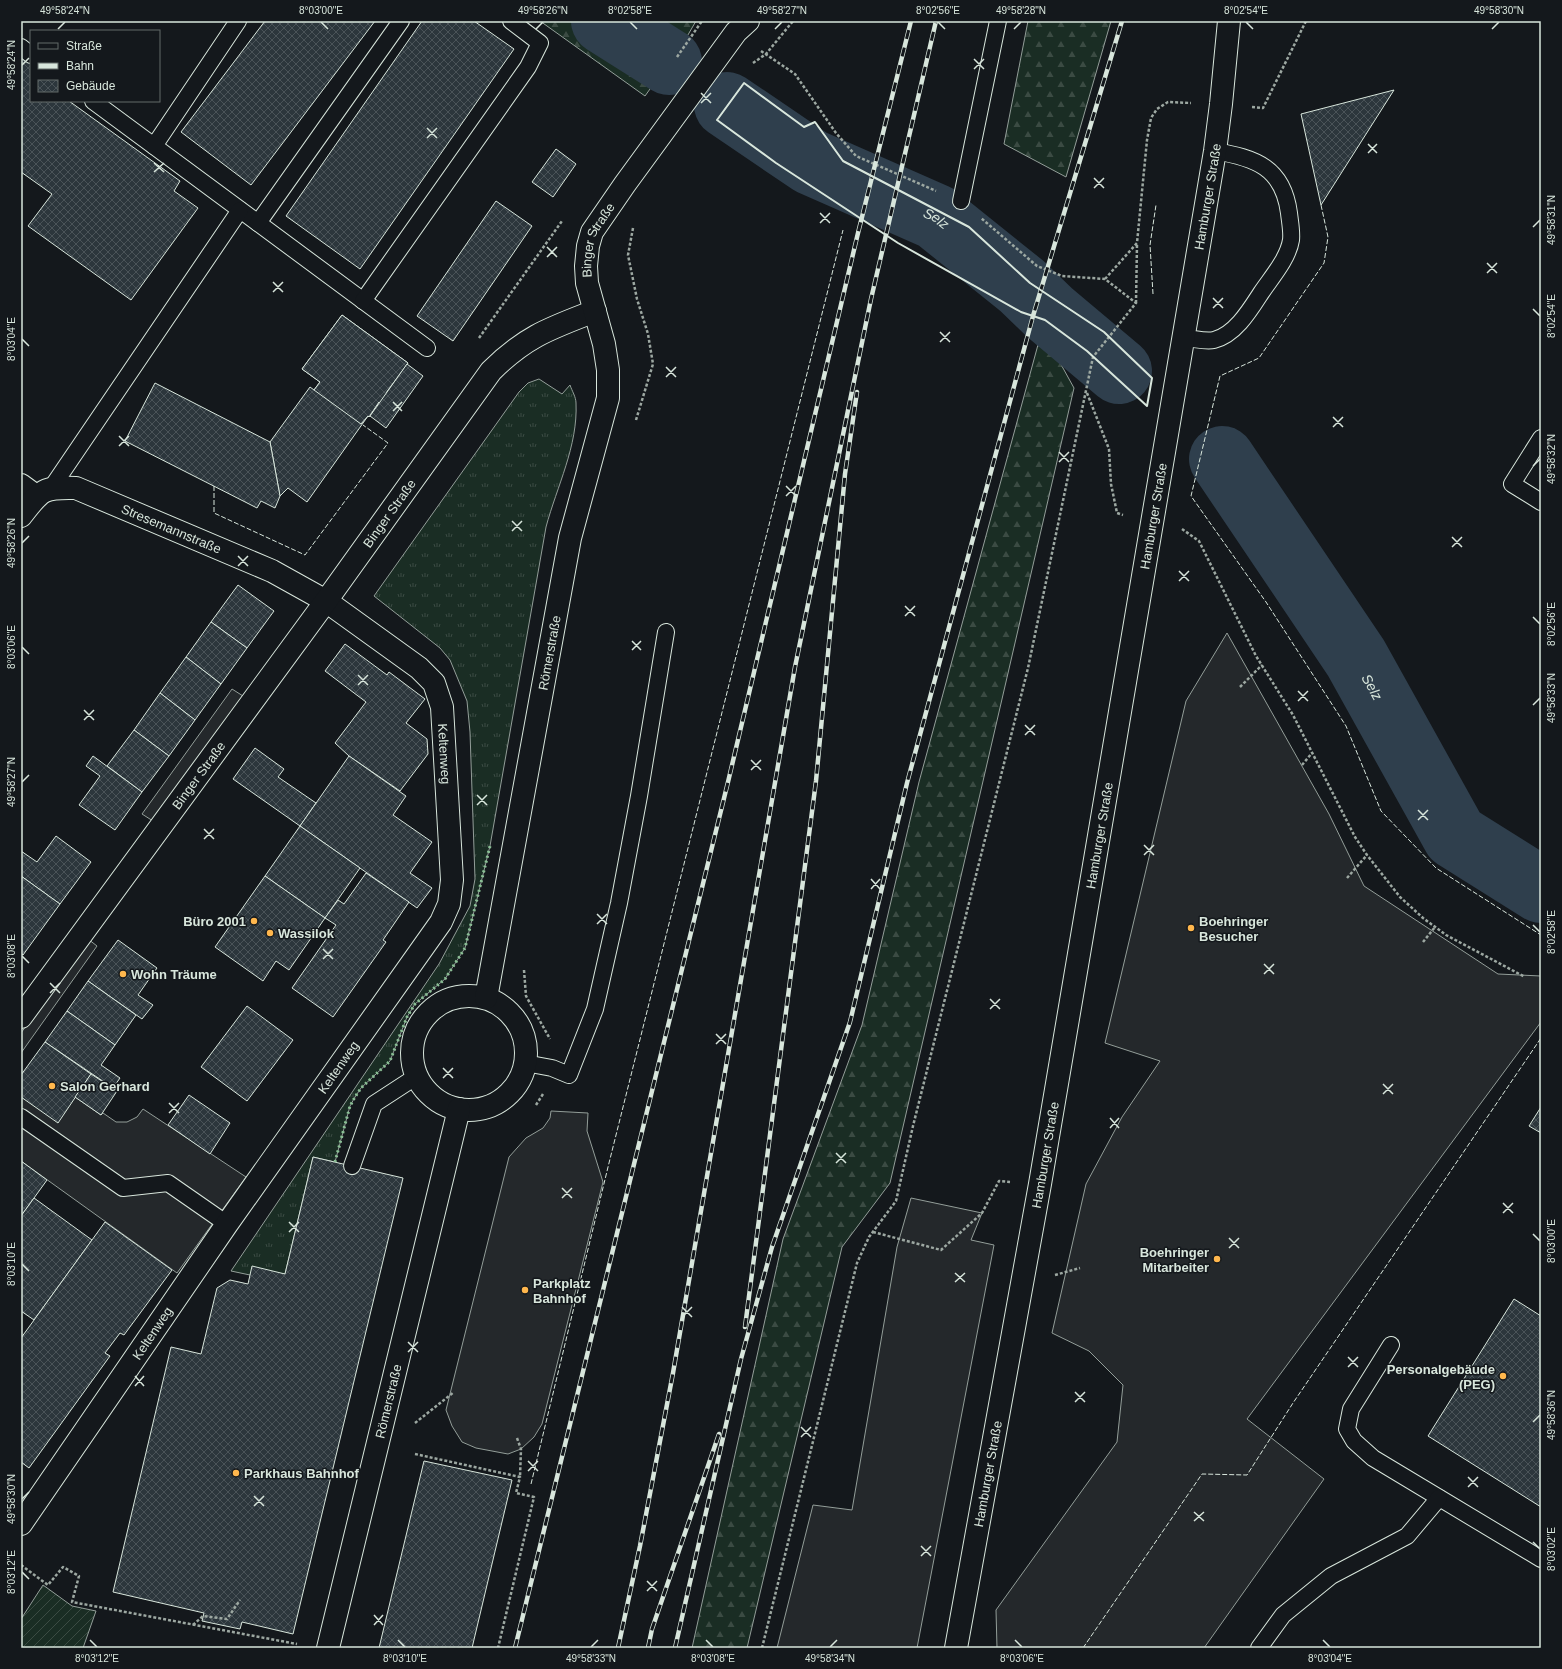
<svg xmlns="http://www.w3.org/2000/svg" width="1562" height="1669" viewBox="0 0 1562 1669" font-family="Helvetica,sans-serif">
<defs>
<pattern id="grass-tufts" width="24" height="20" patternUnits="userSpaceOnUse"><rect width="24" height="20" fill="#1a2d24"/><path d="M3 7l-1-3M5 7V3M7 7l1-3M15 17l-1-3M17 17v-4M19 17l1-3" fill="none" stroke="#3b4b43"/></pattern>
<pattern id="forest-firs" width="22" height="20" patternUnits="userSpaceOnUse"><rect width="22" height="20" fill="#1a2d24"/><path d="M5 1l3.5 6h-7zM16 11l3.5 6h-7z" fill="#3b4b43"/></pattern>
<pattern id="garden-furrows" width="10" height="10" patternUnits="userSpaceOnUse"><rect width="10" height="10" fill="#1a2d24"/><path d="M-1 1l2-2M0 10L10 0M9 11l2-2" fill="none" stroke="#3b4b43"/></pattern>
<pattern id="building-cross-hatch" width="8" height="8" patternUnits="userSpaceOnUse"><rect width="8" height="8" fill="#2c363c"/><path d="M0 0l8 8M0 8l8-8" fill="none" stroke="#4a5358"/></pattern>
</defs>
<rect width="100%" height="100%" fill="#14181c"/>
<path fill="url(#grass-tufts)" stroke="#939e99" d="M 539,379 L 562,394 L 570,385 C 572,391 576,397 576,403 C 578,446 557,486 546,527 L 490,846 L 465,948 L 445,979 L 415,1004 L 407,1017 L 390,1061 L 361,1088 L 355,1097 L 350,1106 L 335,1162 L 313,1157 L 285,1274 L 250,1275 L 231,1271 L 439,964 L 470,906 L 475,879 L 470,732 L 467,701 L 450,660 L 440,648 L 374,596 L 519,392 L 528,383 Z"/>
<g fill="url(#forest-firs)" stroke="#939e99">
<polygon points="540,21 696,21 685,40 645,96"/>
<polygon points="1028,21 1111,21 1066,177 1004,144"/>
<polygon points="1042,330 1074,388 890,1183 842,1247 747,1648 692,1648 783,1239 862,1025 919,782"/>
</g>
<polygon fill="url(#garden-furrows)" stroke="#939e99" points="43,1585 72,1606 96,1611 83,1648 21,1648 21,1619"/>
<g fill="#24282b" stroke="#939e99">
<polygon points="1227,633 1329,814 1364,886 1498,974 1541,976 1541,1022 1247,1419 1324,1479 1204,1648 997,1648 996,1610 1117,1442 1123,1385 1089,1351 1052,1333 1086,1184 1122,1117 1160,1061 1105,1043 1186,701"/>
<polygon points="232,689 243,696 153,821 142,814"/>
<polygon points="88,939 97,946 21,1053 21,1033"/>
<polygon points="21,1097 75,1097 101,1115 103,1113 116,1122 127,1122 137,1117 143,1109 246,1177 177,1273 21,1161"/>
<polygon points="551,1111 588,1113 587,1131 603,1182 542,1424 534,1437 521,1449 508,1454 476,1448 462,1442 452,1426 446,1410 509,1157 526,1138 543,1128 550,1118"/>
<polygon points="911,1198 982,1213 971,1240 994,1245 917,1648 777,1648 813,1505 852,1510 897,1247"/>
</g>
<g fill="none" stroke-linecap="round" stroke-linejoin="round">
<g stroke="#2f3f4d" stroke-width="66">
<polyline points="604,21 669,62"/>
<path id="s1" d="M 727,105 L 811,162 L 936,217 L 1022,286 L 1050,313 L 1119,371"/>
<path id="s2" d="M 1222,459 L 1356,658 L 1455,836 L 1541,890"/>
</g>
</g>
<g fill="url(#building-cross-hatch)" stroke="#d8e6dc">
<polygon points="265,21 375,21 251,185 181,132"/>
<polygon points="422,21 474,21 514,49 360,269 286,216"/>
<polygon points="21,53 31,60 31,101 69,101 180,181 174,191 198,208 131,300 28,226 52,194 21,172"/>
<polygon points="1394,90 1321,205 1301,114"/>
<polygon points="556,149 576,164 553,197 532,182"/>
<polygon points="496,201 532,226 453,341 417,316"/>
<polygon points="342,315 408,363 386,393 393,399 386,408 379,402 369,417 368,416 307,502 288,488 280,496 270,442 310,387 314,390 320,382 302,369"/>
<polygon points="342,315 408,363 386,393 393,399 386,408 379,402 369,417 368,416 361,424 314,390 320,382 302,369"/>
<polygon points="407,364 423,376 386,428 370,416"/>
<polygon points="155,383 270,442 280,496 275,508 261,501 257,508 125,441"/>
<polygon points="238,585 274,611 247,648 211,622"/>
<polygon points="211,622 247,648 221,684 186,657"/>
<polygon points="345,644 387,675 389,672 425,699 406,723 427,739 428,754 400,791 349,756 335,743 366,702 325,671"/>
<polygon points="186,657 221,684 195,720 160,693"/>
<polygon points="160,693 195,720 169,756 134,730"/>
<polygon points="134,730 169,756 142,792 107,766"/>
<polygon points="255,748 284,769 278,777 316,803 300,826 233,779"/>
<polygon points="93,756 142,792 115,830 79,805 100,776 86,766"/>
<polygon points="349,756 406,796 393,815 432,842 410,873 432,888 417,908 300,826"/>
<polygon points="300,826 360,868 325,918 265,876"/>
<polygon points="56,836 91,862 60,904 21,876 21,851 37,862"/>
<polygon points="366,873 409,902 383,940 386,942 333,1017 292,988 336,925 325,918 338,900 344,904"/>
<polygon points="21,876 60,904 23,955 21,953"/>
<polygon points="265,876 325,918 289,970 276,961 263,981 215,947"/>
<polygon points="118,940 157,968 138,995 153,1005 142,1019 88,981"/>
<polygon points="88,981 136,1015 115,1045 67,1011"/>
<polygon points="247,1006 293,1040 247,1101 201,1067"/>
<polygon points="67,1011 115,1045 101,1065 120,1078 113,1088 45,1042"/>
<polygon points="45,1042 91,1074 58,1123 21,1097 21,1075"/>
<polygon points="91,1074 117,1091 101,1115 75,1097"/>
<polygon points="189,1095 230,1123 210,1154 168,1125"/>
<polygon points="1541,1107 1541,1133 1529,1126"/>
<polygon points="313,1157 403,1178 293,1634 242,1622 240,1629 202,1621 204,1613 113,1592 171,1347 201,1354 217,1288 230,1280 248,1284 252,1266 285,1274"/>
<polygon points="21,1161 47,1180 21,1216"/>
<polygon points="34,1198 92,1240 34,1320 21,1311 21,1216"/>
<polygon points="105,1222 172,1270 124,1335 120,1333 105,1353 110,1356 29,1468 21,1462 21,1338"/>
<polygon points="1514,1299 1541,1316 1541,1507 1428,1436"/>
<polygon points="424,1461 512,1480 472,1648 379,1648"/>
</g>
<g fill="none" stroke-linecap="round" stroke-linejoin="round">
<defs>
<g id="service">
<polyline points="21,47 31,55"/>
<polyline points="93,101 427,348"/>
<polyline points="154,146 238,21"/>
<polyline points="961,201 998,21"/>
<polyline points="258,223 401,21"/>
<polyline points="363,301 528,67 540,43 511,21"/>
<path d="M 1183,338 C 1192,338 1205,342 1214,340 C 1235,335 1250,310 1261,293 C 1271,278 1288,259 1291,240 C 1292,232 1290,222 1289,213 C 1283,167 1255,158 1215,151"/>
<polyline points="1541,438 1512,484 1541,502"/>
<polyline points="52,487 240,210"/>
<polyline points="525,1063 552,1068 569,1075 595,1009 619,903 639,796 666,632"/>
<polyline points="21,1117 123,1188 168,1183 227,1224"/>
<polyline points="352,1166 374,1104 417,1076"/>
<polyline points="1391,1345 1351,1409 1347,1429 1354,1441 1373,1458 1541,1559"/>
<polyline points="1259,1648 1283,1615 1331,1576 1407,1536 1439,1498"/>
</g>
<g id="minor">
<polyline points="21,485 36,496"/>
<path id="s3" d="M 21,516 C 41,490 42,487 76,488 L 272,571 L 326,601 L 419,668 L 434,683 L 442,707 L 452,880 L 449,904 L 441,922 L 227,1224 L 21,1524"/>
<path id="s4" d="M 21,1017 L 326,601 L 491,371 C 526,336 551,328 595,311"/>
<path id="s5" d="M 956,1648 L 1040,1184 L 1215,151 L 1221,104 L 1229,21"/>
</g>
<g id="secondary">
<circle cx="469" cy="1053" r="57"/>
<path id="s6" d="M 486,998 L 570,538 L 608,398 L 608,370 L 604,344 L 587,283 L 586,266 L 588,246 L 592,232 L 625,184 L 736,32 L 748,21"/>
<path id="s7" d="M 328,1648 L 459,1109"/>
</g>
</defs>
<use href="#service" stroke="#d8e6dc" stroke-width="18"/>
<use href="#minor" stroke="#d8e6dc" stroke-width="24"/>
<use href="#secondary" stroke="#d8e6dc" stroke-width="24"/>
<g stroke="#9da8a2" stroke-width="2.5" stroke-dasharray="3 2" stroke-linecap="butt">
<polyline points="761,51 795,74 836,133 856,156 936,191"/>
<polyline points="677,57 702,21"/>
<polyline points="753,63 766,54 793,21"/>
<polyline points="1252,107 1263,108 1306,21"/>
<polyline points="633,228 628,255 637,299 648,334 653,364 636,420"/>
<polyline points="1105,279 1137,243 1147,140 1151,118 1157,109 1168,102 1191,103"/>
<polyline points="1136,303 1137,244"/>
<polyline points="479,338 562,221"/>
<polyline points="1087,393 1109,449 1111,484 1117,513 1123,515"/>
<polyline points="1182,529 1199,541 1256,656 1293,715 1355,837 1367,855 1400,897 1423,918 1446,935 1525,977"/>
<polyline points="1240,687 1262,665"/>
<polyline points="1302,765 1312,753"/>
<polyline points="1347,878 1367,855"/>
<polyline points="1423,942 1435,927"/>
<polyline points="524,970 526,996 550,1039"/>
<polyline points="536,1105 543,1094"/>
<polyline points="873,1232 941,1250 982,1213 999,1181 1010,1182"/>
<polyline points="1055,1275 1080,1268"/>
<polyline points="415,1423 454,1392"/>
<polyline points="517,1438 521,1449 520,1477"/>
<polyline points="415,1454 520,1477 516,1493 534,1497 498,1648"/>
<polyline points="21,1565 48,1585 63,1567 79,1576 72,1602 297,1644"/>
<polyline points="193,1625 203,1616 227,1619 240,1600"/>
<polyline points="762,1648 857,1263 869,1237 896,1201 913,1126 1028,668 1093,357 1136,303 1105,279 1062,276 1037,266 981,218"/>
</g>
<use href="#service" stroke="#14181c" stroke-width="16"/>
<use href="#minor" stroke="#14181c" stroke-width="22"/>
<use href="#secondary" stroke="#14181c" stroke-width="22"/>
<defs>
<g id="rail">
<polyline points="745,1327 816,781 845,474 857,392"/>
<polyline points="515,1648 728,782 858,233 911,21"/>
<polyline points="618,1648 640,1546 673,1373 795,667 871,299 936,21"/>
<polyline points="648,1648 652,1629 719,1434"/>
<polyline points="675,1648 741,1359 772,1247 850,1022 907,783 1033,316 1122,21"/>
</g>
</defs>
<use href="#rail" stroke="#d8e6dc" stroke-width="4.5"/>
<use href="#rail" stroke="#14181c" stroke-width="3" stroke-dasharray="9" stroke-linecap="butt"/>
<polyline stroke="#8ac095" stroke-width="3" stroke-dasharray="2 3" stroke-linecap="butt" points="335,1162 350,1106 355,1097 361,1088 390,1061 407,1017 415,1004 445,979 465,948 490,846"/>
<g stroke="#d8e6dc" stroke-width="1" stroke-dasharray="5 2" stroke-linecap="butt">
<polyline points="776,163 717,120 744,83 804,127 815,122 843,161 969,227 1030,283 1104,332"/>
<polyline points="1321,205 1328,237 1324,263 1259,358 1220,376 1191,496 1266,602 1346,726 1381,811 1436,868 1541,935"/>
<polyline points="1153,294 1150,245 1156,205"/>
<polyline points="214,486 214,513 305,555 388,443 363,425"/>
<polyline points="531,1484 609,1163 843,230"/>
<polyline points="1083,1648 1202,1474 1247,1475 1293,1403 1541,1038"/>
</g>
<polygon stroke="#d8e6dc" stroke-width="2" points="744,83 804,127 815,122 843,161 969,227 1030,283 1104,332 1152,378 1147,406 1087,351 1045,320 1021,312 898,243 776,163 717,120"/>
</g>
<path fill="none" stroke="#d8e6dc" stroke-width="1.5" d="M 321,22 L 328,29M 630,22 L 637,29M 938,22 L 945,29M 1246,22 L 1253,29M 58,29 L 65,22M 536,29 L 543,22M 775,29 L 782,22M 1014,29 L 1021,22M 1492,29 L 1499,22M 974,59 L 984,69M 22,65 L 29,58M 974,69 L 984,59M 701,93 L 711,103M 701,103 L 711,93M 427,128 L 437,138M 427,138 L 437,128M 1368,144 L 1377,153M 1368,153 L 1377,144M 154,163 L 164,172M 154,172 L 164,163M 1094,178 L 1104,188M 1094,188 L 1104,178M 820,213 L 830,223M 820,223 L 830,213M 1533,227 L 1540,220M 547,247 L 557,257M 547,257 L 557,247M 1487,263 L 1497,273M 1487,273 L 1497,263M 273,282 L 283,292M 273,292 L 283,282M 1213,298 L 1223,308M 1213,308 L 1223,298M 1533,309 L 1540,316M 940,332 L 950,342M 22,339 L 29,346M 940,342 L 950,332M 666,367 L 676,377M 666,377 L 676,367M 393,402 L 402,411M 393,411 L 402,402M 1333,417 L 1343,427M 1333,427 L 1343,417M 119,436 L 129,446M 119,446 L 129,436M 1059,452 L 1069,462M 1059,462 L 1069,452M 1533,466 L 1540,459M 786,486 L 796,496M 786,496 L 796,486M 512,521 L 522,531M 512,531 L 522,521M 1452,537 L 1462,547M 22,543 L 29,536M 1452,547 L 1462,537M 238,556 L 248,566M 238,566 L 248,556M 1179,571 L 1189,581M 1179,581 L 1189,571M 905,606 L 915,616M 905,616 L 915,606M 1533,617 L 1540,624M 632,641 L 641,650M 22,647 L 29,654M 632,650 L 641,641M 358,675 L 368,685M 358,685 L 368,675M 1298,691 L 1308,701M 1298,701 L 1308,691M 1533,705 L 1540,698M 84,710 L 94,720M 84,720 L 94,710M 1025,725 L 1035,735M 1025,735 L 1035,725M 751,760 L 761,770M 751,770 L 761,760M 22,782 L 29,775M 477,795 L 487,805M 477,805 L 487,795M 1418,810 L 1428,820M 1418,820 L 1428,810M 204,829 L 214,839M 204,839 L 214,829M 1144,845 L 1154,855M 1144,855 L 1154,845M 871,879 L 880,889M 871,889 L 880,879M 597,914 L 607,924M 597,924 L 607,914M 1533,925 L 1540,932M 323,949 L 333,959M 22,956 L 29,963M 323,959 L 333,949M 1264,964 L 1274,974M 1264,974 L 1274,964M 50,983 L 60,993M 50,993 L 60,983M 990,999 L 1000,1009M 990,1009 L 1000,999M 716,1034 L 726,1044M 716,1044 L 726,1034M 443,1068 L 453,1078M 443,1078 L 453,1068M 1383,1084 L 1393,1094M 1383,1094 L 1393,1084M 169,1103 L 179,1113M 169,1113 L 179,1103M 1110,1118 L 1119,1128M 1110,1128 L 1119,1118M 836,1153 L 846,1163M 836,1163 L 846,1153M 562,1188 L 572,1198M 562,1198 L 572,1188M 1503,1203 L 1513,1213M 1503,1213 L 1513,1203M 289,1222 L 299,1232M 289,1232 L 299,1222M 1533,1234 L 1540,1241M 1229,1238 L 1239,1248M 1229,1248 L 1239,1238M 22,1264 L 29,1271M 955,1273 L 965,1282M 955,1282 L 965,1273M 682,1307 L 692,1317M 682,1317 L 692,1307M 408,1342 L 418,1352M 408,1352 L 418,1342M 1348,1357 L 1358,1367M 1348,1367 L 1358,1357M 135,1376 L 144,1386M 135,1386 L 144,1376M 1075,1392 L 1085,1402M 1075,1402 L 1085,1392M 1533,1422 L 1540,1415M 801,1427 L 811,1437M 801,1437 L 811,1427M 528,1461 L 538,1471M 528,1471 L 538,1461M 1468,1477 L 1478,1487M 1468,1487 L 1478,1477M 254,1496 L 264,1506M 22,1499 L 29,1492M 254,1506 L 264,1496M 1194,1512 L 1204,1521M 1194,1521 L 1204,1512M 1533,1542 L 1540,1549M 921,1546 L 931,1556M 921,1556 L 931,1546M 22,1572 L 29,1579M 647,1581 L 657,1591M 647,1591 L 657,1581M 374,1615 L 383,1625M 374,1625 L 383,1615M 90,1640 L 97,1647M 398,1640 L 405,1647M 706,1640 L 713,1647M 1015,1640 L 1022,1647M 1323,1640 L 1330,1647M 591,1647 L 598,1640M 830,1647 L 837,1640"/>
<g fill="#ffb74d" stroke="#14181c" stroke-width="1.5">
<circle cx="254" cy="921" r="4"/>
<circle cx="1191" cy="928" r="4"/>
<circle cx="270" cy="933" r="4"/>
<circle cx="123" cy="974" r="4"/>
<circle cx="52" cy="1086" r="4"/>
<circle cx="1217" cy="1259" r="4"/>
<circle cx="525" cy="1290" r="4"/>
<circle cx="1503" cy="1376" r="4"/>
<circle cx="236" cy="1473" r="4"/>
</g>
<g text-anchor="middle" stroke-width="3" stroke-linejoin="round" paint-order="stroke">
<g font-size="13" fill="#d8e6dc" stroke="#14181c">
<text dy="5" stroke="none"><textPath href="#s5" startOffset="1473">Hamburger Straße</textPath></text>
<text dy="5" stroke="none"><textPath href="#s6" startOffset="776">Binger Straße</textPath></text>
<text dy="5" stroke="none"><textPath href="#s4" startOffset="624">Binger Straße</textPath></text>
<text dy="5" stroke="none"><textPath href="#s5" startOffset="1149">Hamburger Straße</textPath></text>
<text dy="5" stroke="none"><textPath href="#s3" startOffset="170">Stresemannstraße</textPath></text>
<text dy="5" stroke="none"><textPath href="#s6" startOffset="351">Römerstraße</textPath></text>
<text dy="5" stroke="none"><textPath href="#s3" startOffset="549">Keltenweg</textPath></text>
<text dy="5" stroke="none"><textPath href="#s4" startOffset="300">Binger Straße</textPath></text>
<text dy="5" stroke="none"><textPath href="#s5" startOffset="825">Hamburger Straße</textPath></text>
<text transform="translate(338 1067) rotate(-55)" y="5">Keltenweg</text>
<text dy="5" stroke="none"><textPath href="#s5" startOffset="501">Hamburger Straße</textPath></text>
<text transform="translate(152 1333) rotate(-56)" y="5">Keltenweg</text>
<text dy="5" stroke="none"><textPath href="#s7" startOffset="254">Römerstraße</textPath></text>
<text dy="5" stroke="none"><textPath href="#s5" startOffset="177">Hamburger Straße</textPath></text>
</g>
<g font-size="13" font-weight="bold" fill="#d8e6dc" stroke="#14181c" text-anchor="start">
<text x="246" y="926" text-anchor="end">Büro 2001</text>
<text x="1199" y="926">Boehringer<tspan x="1199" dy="15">Besucher</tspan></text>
<text x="278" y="938">Wassilok</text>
<text x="131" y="979">Wohn Träume</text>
<text x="60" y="1091">Salon Gerhard</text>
<text x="1209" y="1257" text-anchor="end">Boehringer<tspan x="1209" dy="15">Mitarbeiter</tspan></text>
<text x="533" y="1288">Parkplatz<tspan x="533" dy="15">Bahnhof</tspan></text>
<text x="1495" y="1374" text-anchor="end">Personalgebäude<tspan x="1495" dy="15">(PEG)</tspan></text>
<text x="244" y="1478">Parkhaus Bahnhof</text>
</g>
<g font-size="14" font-style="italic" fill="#d8e6dc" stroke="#14181c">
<text dy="5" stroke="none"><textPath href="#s1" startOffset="239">Selz</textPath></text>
<text dy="5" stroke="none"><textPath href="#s2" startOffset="273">Selz</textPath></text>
</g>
</g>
<rect width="1562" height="1669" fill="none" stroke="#14181c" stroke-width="44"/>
<rect x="30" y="30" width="130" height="72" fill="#14181c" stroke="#626a69"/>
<rect x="38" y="43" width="20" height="6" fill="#14181c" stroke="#626a69"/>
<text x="66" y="50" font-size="12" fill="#d8e6dc">Straße</text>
<rect x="38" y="63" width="20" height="6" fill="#d8e6dc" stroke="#626a69"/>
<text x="66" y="70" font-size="12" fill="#d8e6dc">Bahn</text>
<rect x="38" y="80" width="20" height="12" fill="url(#building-cross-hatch)" stroke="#626a69"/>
<text x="66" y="90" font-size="12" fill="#d8e6dc">Gebäude</text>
<rect x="22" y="22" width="1518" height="1625" fill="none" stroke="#d8e6dc" stroke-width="1.5"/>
<g font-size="10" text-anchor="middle" fill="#d8e6dc">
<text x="65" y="14">49°58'24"N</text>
<text x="321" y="14">8°03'00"E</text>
<text x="543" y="14">49°58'26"N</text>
<text x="630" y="14">8°02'58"E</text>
<text x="782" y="14">49°58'27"N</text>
<text x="938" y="14">8°02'56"E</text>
<text x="1021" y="14">49°58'28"N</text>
<text x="1246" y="14">8°02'54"E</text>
<text x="1499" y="14">49°58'30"N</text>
<text transform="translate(11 65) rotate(-90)" y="4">49°58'24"N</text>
<text transform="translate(1551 220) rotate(-90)" y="4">49°58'31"N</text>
<text transform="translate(1551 316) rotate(-90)" y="4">8°02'54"E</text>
<text transform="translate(11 339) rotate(-90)" y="4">8°03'04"E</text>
<text transform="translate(1551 459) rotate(-90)" y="4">49°58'32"N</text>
<text transform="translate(11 543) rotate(-90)" y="4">49°58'26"N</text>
<text transform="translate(1551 624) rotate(-90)" y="4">8°02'56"E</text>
<text transform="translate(11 647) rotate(-90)" y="4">8°03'06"E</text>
<text transform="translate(1551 698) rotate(-90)" y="4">49°58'33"N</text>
<text transform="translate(11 782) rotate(-90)" y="4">49°58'27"N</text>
<text transform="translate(1551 932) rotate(-90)" y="4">8°02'58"E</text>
<text transform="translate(11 956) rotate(-90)" y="4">8°03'08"E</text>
<text transform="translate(1551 1241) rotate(-90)" y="4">8°03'00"E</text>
<text transform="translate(11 1264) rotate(-90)" y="4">8°03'10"E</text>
<text transform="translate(1551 1415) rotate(-90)" y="4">49°58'36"N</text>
<text transform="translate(11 1499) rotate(-90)" y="4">49°58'30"N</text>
<text transform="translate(1551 1549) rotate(-90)" y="4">8°03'02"E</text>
<text transform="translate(11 1572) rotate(-90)" y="4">8°03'12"E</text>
<text x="97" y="1662">8°03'12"E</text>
<text x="405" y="1662">8°03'10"E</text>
<text x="591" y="1662">49°58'33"N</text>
<text x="713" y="1662">8°03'08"E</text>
<text x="830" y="1662">49°58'34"N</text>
<text x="1022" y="1662">8°03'06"E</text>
<text x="1330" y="1662">8°03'04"E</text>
</g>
</svg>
